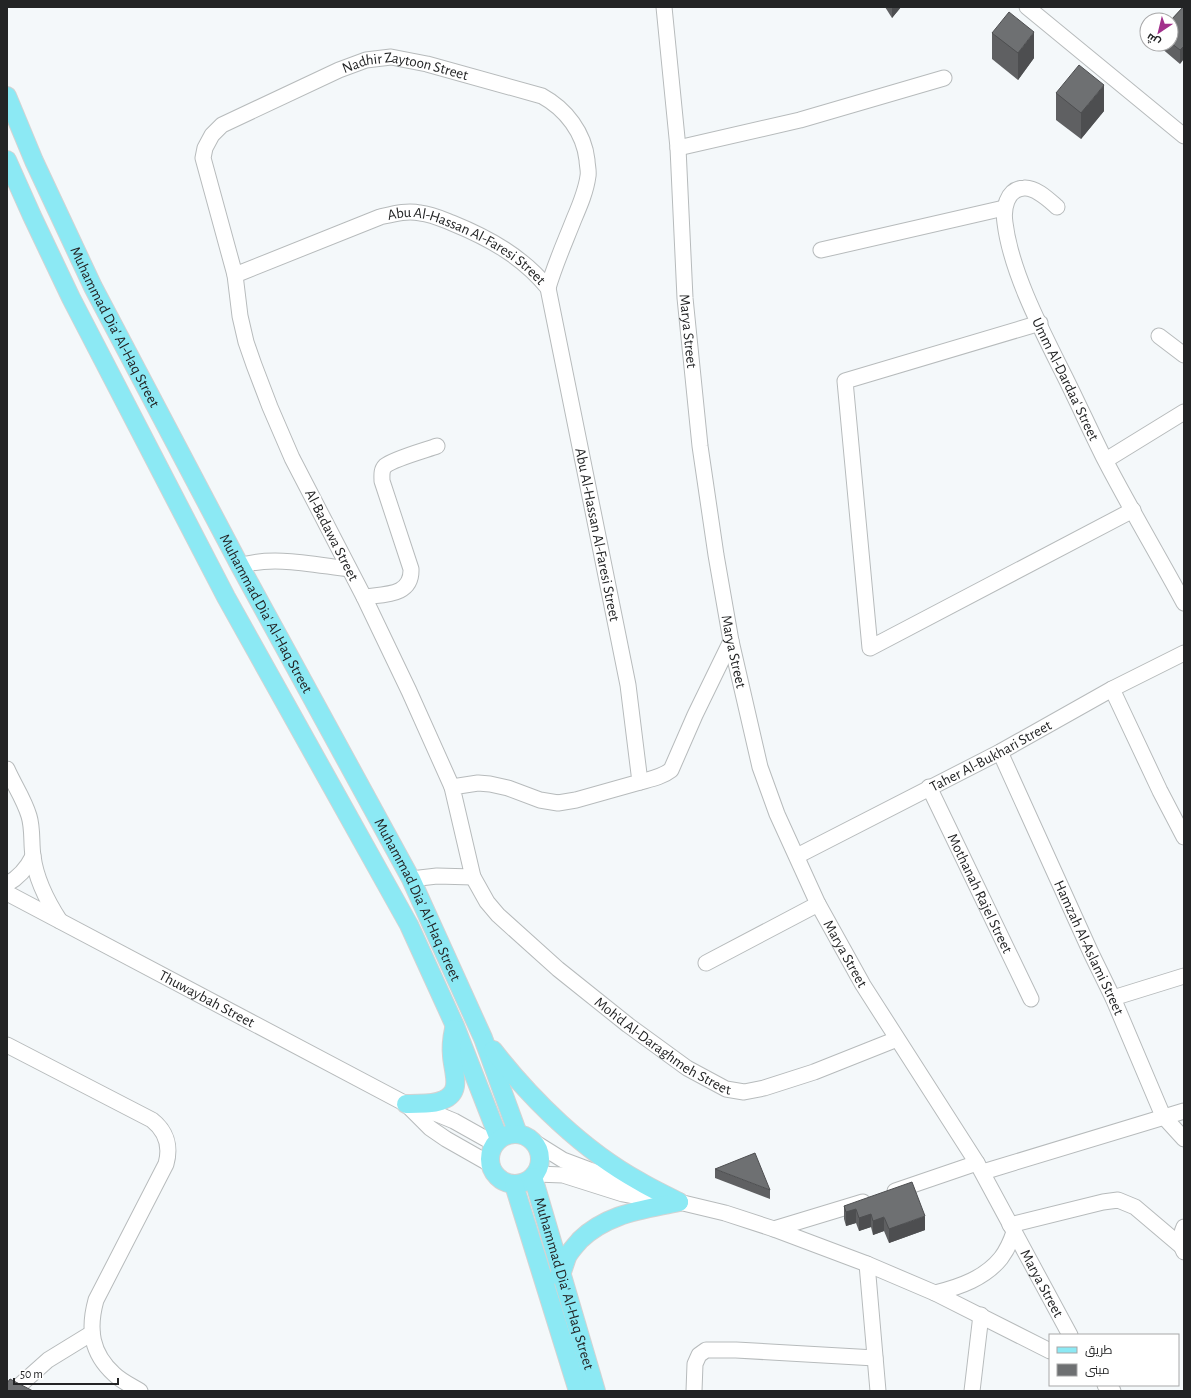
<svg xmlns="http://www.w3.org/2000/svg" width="1191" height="1398" viewBox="0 0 1191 1398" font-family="'Alegreya Sans',Cairo,sans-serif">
<rect width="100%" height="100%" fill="#f4f8fa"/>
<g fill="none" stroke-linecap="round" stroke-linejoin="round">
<defs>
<g id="minor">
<path id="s1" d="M 664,7 L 678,148 L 685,298 L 700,446 L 716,555 L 731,641 L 760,767 L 777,814 L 818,904 L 863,985 L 977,1163 L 1070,1335"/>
<polyline points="1027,7 1184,136"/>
<polyline points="678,148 800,120 944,78"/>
<path id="s2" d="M 1057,207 C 1049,200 1036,187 1024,188 C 1006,189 1003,210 1005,223 C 1011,272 1042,331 1064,375 C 1078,403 1091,432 1105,460 C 1130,508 1158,555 1184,603"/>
<polyline points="821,250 1004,208"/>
<path id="s3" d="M 235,275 L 380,217 C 393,214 407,210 420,213 C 431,214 442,219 452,223 C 489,238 523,257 548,288 L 628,685 L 640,782 L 576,800 L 558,803 L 540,800 L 508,788 L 490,784 L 478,783 L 452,787 L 473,877 L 437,876 L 411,879"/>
<polyline points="1040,323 845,381 870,648 1133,510"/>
<polyline points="1159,336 1184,355"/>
<polyline points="1106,460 1184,412"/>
<path d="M 240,566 C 272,555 315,565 349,569"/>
<path d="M 364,597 C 385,594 412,596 411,569 L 382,481 C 382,476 381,470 385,466 C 393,459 426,450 437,446"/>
<polyline points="1112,689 1160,791 1184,837"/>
<path id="s4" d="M 1000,752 L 1091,953 L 1113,998 L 1163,1116 L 1184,1139"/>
<path d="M 7,769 C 14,785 24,799 29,816 C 33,829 31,843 33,856 C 36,880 47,901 60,921"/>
<path d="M 640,782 C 651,779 662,777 671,770 L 695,715 L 731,641"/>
<path id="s5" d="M 452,787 L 409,691 L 364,597 L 292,458 L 270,407 L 254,365 L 246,342 L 240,316 L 235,275 L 203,158 L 205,148 L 212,135 L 222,125 L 339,70 L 366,60 L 391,57 L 427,64 L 542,96 C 566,109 584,133 587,160 C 587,165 589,171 588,176 C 586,191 580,205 574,219 C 565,242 555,264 548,288"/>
<path id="s6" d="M 929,787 L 1031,999"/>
<path id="s7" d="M 797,856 L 1000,752 L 1112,689 L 1184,653"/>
<path id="s8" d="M 473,877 L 487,902 L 498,915 L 558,969 L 628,1025 L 687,1068 L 726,1089 L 744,1092 L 764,1088 L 814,1072 L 897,1039"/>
<path d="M 7,884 C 20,877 27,868 33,856"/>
<path id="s9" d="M 7,893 L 406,1104 L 437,1114 L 454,1121 L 495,1144"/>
<polyline points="706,963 818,904"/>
<polyline points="1113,998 1184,976"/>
<path d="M 7,1045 L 152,1120 C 166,1131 171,1146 166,1164 L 96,1300 C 88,1329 91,1353 114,1374 C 121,1381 132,1386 140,1391"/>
<polyline points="407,1105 430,1128 446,1139 490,1164"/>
<polyline points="531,1140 563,1160 627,1184 643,1193"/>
<polyline points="983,1172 1184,1111"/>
<polyline points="536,1174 563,1175 623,1194 639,1197 647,1196 679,1202 725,1213 774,1229 867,1264 935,1293 1050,1351"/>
<polyline points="895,1191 977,1163"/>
<polyline points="1010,1225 1103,1202 1118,1200 1135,1207 1181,1246"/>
<path d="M 1184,1227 C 1180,1236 1180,1244 1184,1252"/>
<polyline points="774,1229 863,1202"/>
<polyline points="867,1264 878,1391"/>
<path d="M 935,1293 C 960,1287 985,1278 1001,1258 C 1007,1250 1011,1241 1014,1232"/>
<polyline points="20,1385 48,1360 92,1333"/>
<polyline points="1105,1385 1113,1391"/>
<polyline points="694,1391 695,1364 699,1355 706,1350 736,1350 875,1358"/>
<polyline points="972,1391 981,1315"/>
</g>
<g id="major">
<path id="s10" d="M 7,96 L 34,161 L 93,287 L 240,566 L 411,879 L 483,1038 L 518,1134"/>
<polyline points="7,160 32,216 71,298 226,597 409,925 455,1026 499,1139"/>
<path d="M 493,1050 C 531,1099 584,1151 639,1181 C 652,1189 666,1195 679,1202"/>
<path d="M 406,1104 C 418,1103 433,1105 443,1100 C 463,1092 453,1072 452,1056 C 451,1047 452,1038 454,1029"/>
<circle cx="515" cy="1159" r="25"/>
<path id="s11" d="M 533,1177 L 596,1391"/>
<polyline points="514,1185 578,1391"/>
<path d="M 559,1276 L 561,1275 C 563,1269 565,1263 567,1257 C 570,1251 576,1245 580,1240 C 608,1213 643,1210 679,1202"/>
</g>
</defs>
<use href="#minor" stroke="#b7bbbc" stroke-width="17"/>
<use href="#major" stroke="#d3d3d3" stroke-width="20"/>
<use href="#minor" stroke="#fff" stroke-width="15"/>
<use href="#major" stroke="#8ce9f4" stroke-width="18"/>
</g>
<g fill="#5f6062">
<polygon points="885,7 901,7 892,18"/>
<polygon points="1183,7 1180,64 1160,47 1160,44 1171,44 1171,20"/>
<polygon points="992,33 1034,58 1018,80 992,59"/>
<polygon points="1056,93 1104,111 1081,139 1056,120"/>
<polygon points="715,1169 770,1190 770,1199 715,1178"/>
<polygon points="844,1206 925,1230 889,1243 884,1231 873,1235 871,1227 859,1231 856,1223 846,1226 844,1219"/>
</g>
<g fill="#4d4e50">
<polygon points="892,7 901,7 892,18"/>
<polygon points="1034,32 1034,58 1018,80 1018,53"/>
<polygon points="1184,46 1184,59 1180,64 1180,50"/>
<polygon points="1104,85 1104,111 1081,139 1081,113"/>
<polygon points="856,1209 856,1223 846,1226 846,1212"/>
<polygon points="871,1214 871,1227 859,1231 859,1218"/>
<polygon points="925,1216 925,1230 889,1243 889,1229"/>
<polygon points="884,1217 884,1231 873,1235 873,1221"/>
</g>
<g fill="#6e7072" stroke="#4d4e50">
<polygon points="1183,7 1184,7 1184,46 1180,50 1171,43 1171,20"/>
<polygon points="1009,12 1034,32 1018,53 992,33"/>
<polygon points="1079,65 1104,85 1081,113 1056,93"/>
<polygon points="755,1153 770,1190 715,1169"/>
<polygon points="912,1182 925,1216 889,1229 884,1217 873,1221 871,1214 859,1218 856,1209 846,1212 844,1206"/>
<polygon points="10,1379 33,1391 7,1391 7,1383"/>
</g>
<g text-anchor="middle" stroke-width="4" stroke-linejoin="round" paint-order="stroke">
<g font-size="15" fill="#232425" stroke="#fff">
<text dy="5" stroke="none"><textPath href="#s5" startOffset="917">Nadhir Zaytoon Street</textPath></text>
<text dy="5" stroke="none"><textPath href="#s3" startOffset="252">Abu Al-Hassan Al-Faresi Street</textPath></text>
<text dy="5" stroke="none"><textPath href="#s10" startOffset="255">Muhammad Dia' Al-Haq Street</textPath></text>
<text dy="5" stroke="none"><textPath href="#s1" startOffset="325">Marya Street</textPath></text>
<text dy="5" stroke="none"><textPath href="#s2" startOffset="252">Umm Al-Dardaa' Street</textPath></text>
<text transform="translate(332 535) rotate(63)" y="5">Al-Badawa Street</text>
<text dy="5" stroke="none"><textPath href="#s3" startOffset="599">Abu Al-Hassan Al-Faresi Street</textPath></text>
<text dy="5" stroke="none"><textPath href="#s10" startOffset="579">Muhammad Dia' Al-Haq Street</textPath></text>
<text dy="5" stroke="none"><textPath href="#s1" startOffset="649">Marya Street</textPath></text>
<text dy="5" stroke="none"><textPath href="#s7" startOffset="218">Taher Al-Bukhari Street</textPath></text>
<text dy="5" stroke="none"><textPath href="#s6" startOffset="118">Mothanah Rajel Street</textPath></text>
<text dy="5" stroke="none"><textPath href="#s10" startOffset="903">Muhammad Dia' Al-Haq Street</textPath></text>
<text dy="5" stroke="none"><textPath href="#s4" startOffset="215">Hamzah Al-Aslami Street</textPath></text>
<text dy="5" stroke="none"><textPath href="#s1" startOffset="973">Marya Street</textPath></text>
<text dy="5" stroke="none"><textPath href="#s9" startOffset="226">Thuwaybah Street</textPath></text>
<text dy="5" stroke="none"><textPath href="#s8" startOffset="257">Moh'd Al-Daraghmeh Street</textPath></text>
<text dy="5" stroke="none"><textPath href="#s11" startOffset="111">Muhammad Dia' Al-Haq Street</textPath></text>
<text dy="5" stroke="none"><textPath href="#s1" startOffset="1357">Marya Street</textPath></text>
</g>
</g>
<rect width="1191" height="1398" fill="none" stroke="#232425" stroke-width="16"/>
<rect x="1049" y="1334" width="130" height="52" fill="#ffffff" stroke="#a7a7a8"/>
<rect x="1057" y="1347" width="20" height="6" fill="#8ce9f4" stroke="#a7a7a8"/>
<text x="1085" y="1354" font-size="12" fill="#232425">طريق</text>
<rect x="1057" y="1364" width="20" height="12" fill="#6e7072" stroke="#a7a7a8"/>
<text x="1085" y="1374" font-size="12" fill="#232425">مبنى</text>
<g transform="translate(1159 32) rotate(215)"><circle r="19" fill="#ffffff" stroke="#a7a7a8"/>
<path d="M0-3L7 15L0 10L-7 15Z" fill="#a2308c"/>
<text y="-6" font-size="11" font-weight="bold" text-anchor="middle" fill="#232425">ش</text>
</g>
<path d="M14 1378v6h104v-6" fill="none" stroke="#232425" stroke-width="2"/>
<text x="20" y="1378" font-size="12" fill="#232425" stroke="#ffffff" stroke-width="3" paint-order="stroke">50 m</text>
</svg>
